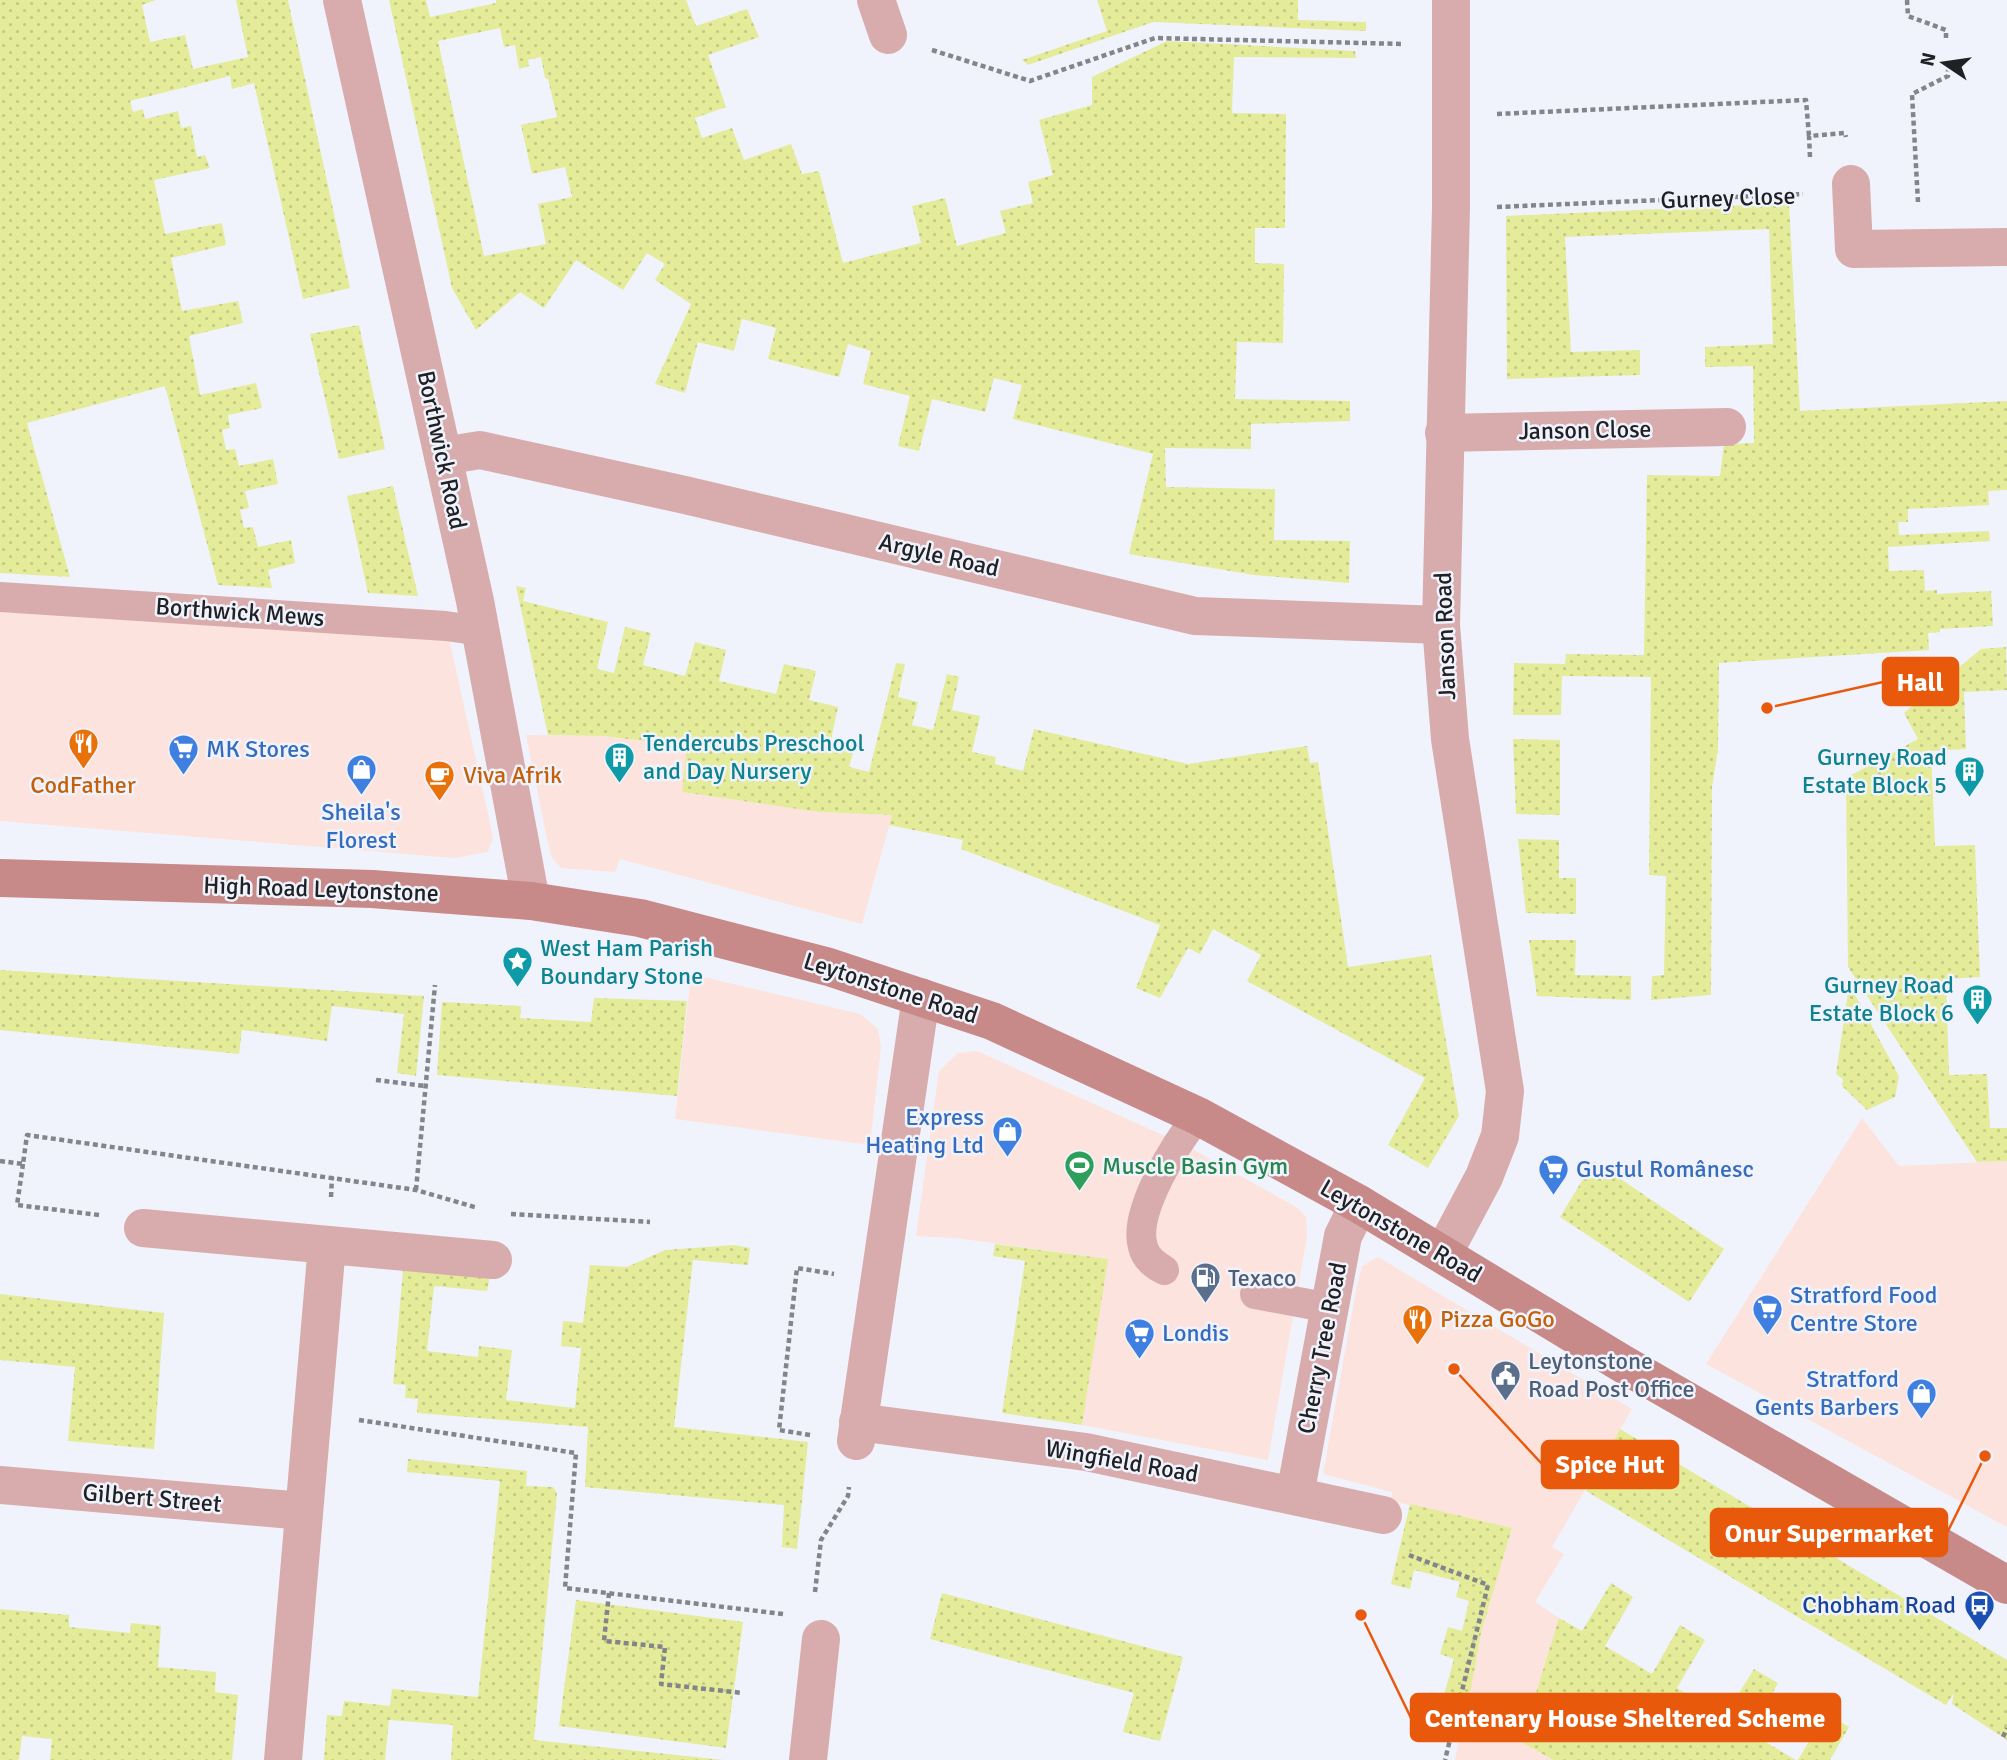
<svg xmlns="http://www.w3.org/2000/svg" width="2007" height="1760" viewBox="0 0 2007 1760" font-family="Signika,sans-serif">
<defs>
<pattern id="grass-dots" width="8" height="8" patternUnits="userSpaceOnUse" patternTransform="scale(1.75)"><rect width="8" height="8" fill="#e4ec9a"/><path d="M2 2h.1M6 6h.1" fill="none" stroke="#c3ca85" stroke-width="1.8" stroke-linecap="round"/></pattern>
</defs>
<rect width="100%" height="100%" fill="#f0f3fc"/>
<g fill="#fde3dd">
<polygon points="0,609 448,634 490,823 493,838 488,852 455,858 0,821"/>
<polygon points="526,735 603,736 687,746 683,792 819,812 892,815 862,924 620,859 615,872 561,868 552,858 547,839"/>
<polygon points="691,974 860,1014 878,1029 881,1047 870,1145 675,1119"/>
<polygon points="977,1051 1187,1146 1298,1208 1306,1217 1307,1236 1268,1460 1082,1425 1107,1259 956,1238 916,1236 939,1071 958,1053"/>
<polygon points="1862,1118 1899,1166 2007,1161 2007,1527 1706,1364"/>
<polygon points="1378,1257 1632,1409 1552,1547 1564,1554 1535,1602 1559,1618 1535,1696 1516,1738 1553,1760 1455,1760 1481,1633 1512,1528 1391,1501 1392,1492 1323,1474 1356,1290 1362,1266"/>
</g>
<g fill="url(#grass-dots)" fill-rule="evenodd">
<polygon points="0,0 156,0 142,5 150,42 185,35 193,69 248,57 236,0 288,0 350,288 303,299 254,83 232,89 230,76 130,101 133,112 143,109 145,119 178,111 181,128 191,126 197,157 205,155 210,168 154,180 165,234 222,223 226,245 171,258 182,311 238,301 243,323 189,336 200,395 256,383 262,408 228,415 230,428 222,430 226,450 235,449 239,466 273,459 278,484 245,491 249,508 240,510 244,528 253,527 258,547 291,540 295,563 268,570 272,588 218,585 165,386 27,423 70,577 0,573"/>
<path d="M 389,0 L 426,0 L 430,17 L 496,3 L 496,0 L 686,0 L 696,26 L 747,9 L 759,37 L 708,55 L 726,107 L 695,118 L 702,138 L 732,128 L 744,160 L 791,144 L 802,174 L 819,171 L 843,263 L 921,243 L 912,206 L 945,198 L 957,246 L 1006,233 L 1000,211 L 1033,203 L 1028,182 L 1053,175 L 1039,120 L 1092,105 L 1092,77 L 1167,41 L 1355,51 L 1356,58 L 1234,57 L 1232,113 L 1286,114 L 1285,228 L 1255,228 L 1255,263 L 1284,264 L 1283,343 L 1237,342 L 1235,399 L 1350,401 L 1350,421 L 1251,424 L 1251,449 L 1165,448 L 1166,487 L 1275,489 L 1274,540 L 1350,541 L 1349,583 L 1254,575 L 1129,554 L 1153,454 L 1013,419 L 1022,385 L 994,378 L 985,412 L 932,399 L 919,451 L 898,446 L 910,396 L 863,384 L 871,351 L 848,344 L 839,377 L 768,359 L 776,328 L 742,319 L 734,351 L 698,342 L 685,393 L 655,384 L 691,304 L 655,280 L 665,264 L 647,253 L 623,290 L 576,260 L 544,308 L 520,292 L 476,330 L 452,288 ZM 500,28 L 504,47 L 515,45 L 519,69 L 529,66 L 528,60 L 541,57 L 545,78 L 548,79 L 557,117 L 521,125 L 532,174 L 565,167 L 572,197 L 538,204 L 546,244 L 484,256 L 438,41 Z"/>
<polygon points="1097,0 1298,0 1298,20 1366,22 1366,31 1153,22 1028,65 1022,60 1107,31"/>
<polygon points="1789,203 1800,411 2007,401 2007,490 1988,491 1989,505 1908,509 1908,522 1898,522 1899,535 1989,531 1990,541 1888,547 1889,571 1924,570 1925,591 1937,590 1937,594 1991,591 1993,626 1940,629 1940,632 1928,633 1929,650 1719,663 1718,749 1712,787 1711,995 1651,1000 1652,976 1664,975 1666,876 1649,875 1651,677 1562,676 1561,715 1513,715 1514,663 1565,664 1566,654 1644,655 1647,475 1720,476 1724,444 1754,443 1753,366 1705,367 1705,347 1773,344 1769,229 1565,237 1571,352 1640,350 1640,375 1507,379 1506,216"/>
<polygon points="359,325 385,449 339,459 310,334"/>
<polygon points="393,486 418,596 368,593 347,496"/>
<polygon points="516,586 526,588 523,601 608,622 597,669 614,673 625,627 651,633 643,665 685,676 695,642 726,650 719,681 776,694 784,664 816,671 809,700 838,707 830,744 854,750 849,767 869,772 896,663 905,664 898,697 918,702 912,725 933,730 947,674 959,677 952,710 980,716 972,752 996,757 995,764 1023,771 1034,729 1188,764 1307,746 1310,763 1318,762 1348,967 1431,955 1459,1116 1428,1168 1388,1145 1425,1078 1247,981 1261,955 1213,929 1200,954 1188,948 1160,998 1136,988 1160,925 961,849 963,840 889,825 892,815 819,812 682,792 687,746 603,736 548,735"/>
<polygon points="2006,647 2007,690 1964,692 1966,749 1931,751 1935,846 1975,845 1980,977 1946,979 1949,1075 1987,1074 1990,1128 2007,1128 2007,1161 1977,1162 1848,967 1846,778 1918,739 1904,713 1981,649"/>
<polygon points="1513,739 1560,740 1560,815 1516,814"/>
<polygon points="1518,839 1559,840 1559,878 1576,878 1576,914 1526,913"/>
<polygon points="1529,940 1576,940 1575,975 1631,976 1631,1000 1537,996"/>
<polygon points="0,970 424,996 416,1076 397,1073 404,1014 332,1006 327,1041 242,1030 239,1054 0,1030"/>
<polygon points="1848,992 1854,993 1899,1076 1895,1097 1867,1110 1842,1086 1843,1079 1836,1074"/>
<polygon points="594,998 687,1001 677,1096 437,1075 442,1002 521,1006 520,1018 591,1022"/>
<polygon points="1594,1161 1724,1249 1689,1302 1560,1217"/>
<polygon points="995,1244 1108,1259 1082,1425 1002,1413 1025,1261 993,1256"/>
<polygon points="734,1245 750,1248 748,1265 693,1260 674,1427 808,1442 797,1549 782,1547 784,1505 585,1487 588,1427 417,1413 418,1399 405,1398 406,1385 393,1384 403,1270 490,1276 487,1291 434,1286 427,1351 478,1357 479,1346 512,1350 506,1400 575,1408 581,1348 561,1346 563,1321 583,1323 590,1265 627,1267 665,1250"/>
<polygon points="0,1294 164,1313 154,1449 68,1441 75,1367 0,1360"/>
<polygon points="1620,1429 2007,1660 2007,1740 1952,1704 1954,1693 1946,1705 1586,1491"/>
<polygon points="408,1459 527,1471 526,1486 553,1487 557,1493 534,1740 724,1760 451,1760 453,1725 389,1720 385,1760 324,1760 327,1715 342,1716 344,1701 390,1706 392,1689 478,1697 500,1481 407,1472"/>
<polygon points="1410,1504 1512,1528 1481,1633 1465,1722 1426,1707 1431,1692 1444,1695 1454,1659 1440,1654 1448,1627 1462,1631 1469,1601 1456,1597 1460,1582 1414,1570 1410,1589 1391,1584"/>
<polygon points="1611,1583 1633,1597 1605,1646 1652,1674 1680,1625 1705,1640 1677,1688 1724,1717 1754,1669 1778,1683 1750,1733 1796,1760 1553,1760 1516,1739 1535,1696 1559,1618 1582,1631"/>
<polygon points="942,1593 1183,1657 1160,1741 1123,1732 1134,1693 930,1639"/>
<polygon points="576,1600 743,1622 726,1748 559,1726"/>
<polygon points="0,1609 69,1615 69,1627 130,1633 131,1623 161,1626 158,1667 216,1672 215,1692 238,1695 232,1760 50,1760 52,1739 22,1736 19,1760 0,1760"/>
<polygon points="1826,1713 1849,1727 1830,1760 1798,1760"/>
</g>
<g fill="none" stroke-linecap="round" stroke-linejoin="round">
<g stroke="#83858b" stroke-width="4.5" stroke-dasharray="5 3.5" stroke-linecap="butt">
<polyline points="1907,0 1908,16 1946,30 1946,38"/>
<polyline points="932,50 1030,81 1155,38 1404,44"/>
<polyline points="1497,114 1806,100 1809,136"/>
<polyline points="1810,157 1809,136 1845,133 1846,137"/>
<polyline points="1918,202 1912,94 1948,76 1948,68"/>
<polyline points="1497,207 1803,194"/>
<polyline points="376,1080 425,1086"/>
<polyline points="0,1161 23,1164 27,1135 416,1190 478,1208"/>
<polyline points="23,1164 17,1205 99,1215"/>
<polyline points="416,1190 435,985"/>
<polyline points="331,1197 332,1177"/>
<polyline points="511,1214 650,1222"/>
<polyline points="359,1420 576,1453 565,1588 783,1614"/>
<polyline points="810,1435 779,1430 797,1268 834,1274"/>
<polyline points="1409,1555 1488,1585 1445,1760"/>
<polyline points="815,1592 821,1540 848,1496 849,1487"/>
<polyline points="609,1593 604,1641 665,1647 661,1684 743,1693"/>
<polyline points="2003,1737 2007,1728"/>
</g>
<g stroke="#d8acac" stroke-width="30">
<polyline points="0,597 446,626 481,631"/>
<path d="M 1164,1270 C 1155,1265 1146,1259 1143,1247 C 1132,1212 1177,1142 1198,1116"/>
<polyline points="1255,1294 1330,1308"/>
</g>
<g stroke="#d8acac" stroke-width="38">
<polyline points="342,0 475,601 531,901"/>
<polyline points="876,0 888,35"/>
<polyline points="1851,184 1854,249 2007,247"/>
<polyline points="1444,433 1727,427"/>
<polyline points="443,456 480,450 685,495 1195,616 1441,625"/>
<polyline points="143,1228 493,1260"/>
<polyline points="1443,1254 1484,1177 1500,1136 1505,1091 1450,739 1441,625 1451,208 1451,0"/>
<polyline points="858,1422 1086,1452 1383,1515"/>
<polyline points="856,1441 921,997"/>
<polyline points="0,1485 304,1511"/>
<polyline points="1295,1495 1343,1236 1359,1204"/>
<polyline points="283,1760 327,1245"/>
<polyline points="808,1760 821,1639"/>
</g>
<polyline stroke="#c88989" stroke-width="38" points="0,878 372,889 531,901 640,918 829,967 992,1021 1198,1116 1359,1204 1623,1364 2007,1585"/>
</g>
<defs>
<symbol id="restaurant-pin" viewBox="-11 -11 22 30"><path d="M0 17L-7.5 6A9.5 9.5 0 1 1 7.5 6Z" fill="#e8710a" stroke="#f0f3fc"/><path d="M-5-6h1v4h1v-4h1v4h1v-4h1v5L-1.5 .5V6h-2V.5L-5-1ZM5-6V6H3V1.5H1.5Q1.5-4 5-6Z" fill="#fff"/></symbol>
<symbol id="supermarket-pin" viewBox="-11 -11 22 30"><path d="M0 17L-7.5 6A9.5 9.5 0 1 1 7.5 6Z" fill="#3f7fe0" stroke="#f0f3fc"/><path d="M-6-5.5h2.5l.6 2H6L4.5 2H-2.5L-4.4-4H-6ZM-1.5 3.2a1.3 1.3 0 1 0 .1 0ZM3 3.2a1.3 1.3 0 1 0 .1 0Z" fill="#fff"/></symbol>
<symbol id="building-pin" viewBox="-11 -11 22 30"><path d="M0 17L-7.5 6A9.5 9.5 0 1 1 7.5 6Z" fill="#0f9aa8" stroke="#f0f3fc"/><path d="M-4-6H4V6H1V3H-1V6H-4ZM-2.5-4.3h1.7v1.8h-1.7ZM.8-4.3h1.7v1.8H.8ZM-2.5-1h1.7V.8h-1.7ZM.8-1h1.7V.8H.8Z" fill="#fff"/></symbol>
<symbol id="shop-pin" viewBox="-11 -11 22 30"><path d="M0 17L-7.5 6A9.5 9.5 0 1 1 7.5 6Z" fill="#3f7fe0" stroke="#f0f3fc"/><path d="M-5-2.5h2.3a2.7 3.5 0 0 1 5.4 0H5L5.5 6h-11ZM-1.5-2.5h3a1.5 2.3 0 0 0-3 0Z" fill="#fff"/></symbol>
<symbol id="cafe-pin" viewBox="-11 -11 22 30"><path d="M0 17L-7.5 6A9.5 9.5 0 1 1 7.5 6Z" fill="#e8710a" stroke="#f0f3fc"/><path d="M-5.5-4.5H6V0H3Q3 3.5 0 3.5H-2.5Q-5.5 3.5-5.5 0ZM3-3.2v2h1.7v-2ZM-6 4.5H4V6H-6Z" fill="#fff"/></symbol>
<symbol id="sight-pin" viewBox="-11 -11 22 30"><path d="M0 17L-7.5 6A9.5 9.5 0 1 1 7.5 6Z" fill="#0f9aa8" stroke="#f0f3fc"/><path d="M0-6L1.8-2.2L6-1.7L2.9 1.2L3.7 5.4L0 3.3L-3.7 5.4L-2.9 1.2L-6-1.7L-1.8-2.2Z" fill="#fff"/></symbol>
<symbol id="stadium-pin" viewBox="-11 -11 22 30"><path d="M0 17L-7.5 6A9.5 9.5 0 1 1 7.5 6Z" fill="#2e9e5b" stroke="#f0f3fc"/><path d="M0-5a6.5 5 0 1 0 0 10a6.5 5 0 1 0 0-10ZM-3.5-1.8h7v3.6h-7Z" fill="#fff"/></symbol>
<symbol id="fuel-pin" viewBox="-11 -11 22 30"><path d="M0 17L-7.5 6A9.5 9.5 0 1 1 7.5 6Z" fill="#5c6f8a" stroke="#f0f3fc"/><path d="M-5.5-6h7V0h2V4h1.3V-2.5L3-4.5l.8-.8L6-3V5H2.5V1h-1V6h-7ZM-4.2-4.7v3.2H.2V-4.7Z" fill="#fff"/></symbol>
<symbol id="civic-pin" viewBox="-11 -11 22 30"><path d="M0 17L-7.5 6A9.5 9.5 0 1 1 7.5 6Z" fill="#5c6f8a" stroke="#f0f3fc"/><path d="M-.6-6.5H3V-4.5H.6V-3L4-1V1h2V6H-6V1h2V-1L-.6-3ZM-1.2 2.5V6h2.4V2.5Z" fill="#fff"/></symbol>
<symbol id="bus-pin" viewBox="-11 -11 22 30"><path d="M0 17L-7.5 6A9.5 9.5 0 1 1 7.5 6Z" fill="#1a4fb4" stroke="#f0f3fc"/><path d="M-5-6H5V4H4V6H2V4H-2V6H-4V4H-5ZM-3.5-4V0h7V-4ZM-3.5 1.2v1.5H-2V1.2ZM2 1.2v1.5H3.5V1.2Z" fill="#fff"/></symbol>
</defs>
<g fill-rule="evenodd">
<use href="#restaurant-pin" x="66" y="726" width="35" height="47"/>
<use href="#supermarket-pin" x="166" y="732" width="35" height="47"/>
<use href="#building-pin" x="602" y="740" width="35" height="47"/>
<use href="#shop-pin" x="344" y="752" width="35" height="47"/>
<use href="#building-pin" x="1952" y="754" width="35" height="47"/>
<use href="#cafe-pin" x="422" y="758" width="35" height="47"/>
<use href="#sight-pin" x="500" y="944" width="35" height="47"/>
<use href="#building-pin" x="1960" y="982" width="35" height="47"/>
<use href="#shop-pin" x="990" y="1114" width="35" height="47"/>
<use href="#stadium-pin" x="1062" y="1148" width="35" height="47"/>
<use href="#supermarket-pin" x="1536" y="1152" width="35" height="47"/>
<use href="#fuel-pin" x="1188" y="1260" width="35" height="47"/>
<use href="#supermarket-pin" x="1750" y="1292" width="35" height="47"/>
<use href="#restaurant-pin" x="1400" y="1302" width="35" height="47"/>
<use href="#supermarket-pin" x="1122" y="1316" width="35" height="47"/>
<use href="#civic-pin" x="1488" y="1358" width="35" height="47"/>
<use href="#shop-pin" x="1904" y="1376" width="35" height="47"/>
<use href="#bus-pin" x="1962" y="1588" width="35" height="47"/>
</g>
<g text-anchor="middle" stroke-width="5" stroke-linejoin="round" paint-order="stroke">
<g font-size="24" fill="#202124" stroke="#f0f3fc">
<text transform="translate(1728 198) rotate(-2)" y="8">Gurney Close</text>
<text transform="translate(1585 430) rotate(-1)" y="8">Janson Close</text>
<text transform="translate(442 450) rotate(78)" y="8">Borthwick Road</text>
<text transform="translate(939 555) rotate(13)" y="8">Argyle Road</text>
<text transform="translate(240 612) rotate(4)" y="8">Borthwick Mews</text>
<text transform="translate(1445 636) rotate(-92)" y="8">Janson Road</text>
<text transform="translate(321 889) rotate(2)" y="8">High Road Leytonstone</text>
<text transform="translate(891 988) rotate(18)" y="8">Leytonstone Road</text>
<text transform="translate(1401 1231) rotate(30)" y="8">Leytonstone Road</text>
<text transform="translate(1322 1348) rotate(-79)" y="8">Cherry Tree Road</text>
<text transform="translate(1122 1461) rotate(10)" y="8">Wingfield Road</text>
<text transform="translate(152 1498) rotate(5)" y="8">Gilbert Street</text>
</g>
<g font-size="24" fill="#0d838f" stroke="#f0f3fc" text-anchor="start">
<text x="643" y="751">Tendercubs Preschool<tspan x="643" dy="28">and Day Nursery</tspan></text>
<text x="1947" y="765" text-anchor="end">Gurney Road<tspan x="1947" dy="28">Estate Block 5</tspan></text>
<text x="540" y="956">West Ham Parish<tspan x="540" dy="28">Boundary Stone</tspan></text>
<text x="1954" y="993" text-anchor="end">Gurney Road<tspan x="1954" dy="28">Estate Block 6</tspan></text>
</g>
<g font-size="24" fill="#366cbe" stroke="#f0f3fc" text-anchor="start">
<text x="206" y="757">MK Stores</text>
<text x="361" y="820" text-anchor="middle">Sheila's<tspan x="361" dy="28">Florest</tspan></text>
<text x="984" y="1125" text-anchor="end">Express<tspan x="984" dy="28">Heating Ltd</tspan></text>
<text x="1576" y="1177">Gustul Românesc</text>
<text x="1790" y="1303">Stratford Food<tspan x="1790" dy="28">Centre Store</tspan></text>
<text x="1162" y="1341">Londis</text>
<text x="1899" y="1387" text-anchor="end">Stratford<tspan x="1899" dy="28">Gents Barbers</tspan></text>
</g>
<g font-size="24" fill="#c56008" stroke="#f0f3fc" text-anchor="start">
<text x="463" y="783">Viva Afrik</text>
<text x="83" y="793" text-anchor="middle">CodFather</text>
<text x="1440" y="1327">Pizza GoGo</text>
</g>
<g font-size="24" fill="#27864d" stroke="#f0f3fc" text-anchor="start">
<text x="1102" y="1174">Muscle Basin Gym</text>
</g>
<g font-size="24" fill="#4e5e75" stroke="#f0f3fc" text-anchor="start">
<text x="1228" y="1286">Texaco</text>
<text x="1528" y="1369">Leytonstone<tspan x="1528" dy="28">Road Post Office</tspan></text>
</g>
<g font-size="24" fill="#164399" stroke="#f0f3fc" text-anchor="end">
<text x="1956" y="1613">Chobham Road</text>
</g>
</g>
<path fill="none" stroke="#e8590c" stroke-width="2.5" d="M1767 708L1883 682M1454 1369L1542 1464M1985 1456L1947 1533M1361 1615L1411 1718"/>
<g fill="#e8590c" stroke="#f0f3fc" stroke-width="2.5">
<circle cx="1767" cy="708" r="7"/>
<circle cx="1454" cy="1369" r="7"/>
<circle cx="1985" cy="1456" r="7"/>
<circle cx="1361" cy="1615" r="7"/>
</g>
<g fill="#e8590c" stroke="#e8590c" stroke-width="2.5">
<rect x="1883" y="658" width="75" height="47" rx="7"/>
<rect x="1542" y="1441" width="136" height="47" rx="7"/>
<rect x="1711" y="1509" width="236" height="47" rx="7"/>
<rect x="1411" y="1694" width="429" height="47" rx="7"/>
</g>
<g font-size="26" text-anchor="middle" font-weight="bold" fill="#fff">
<text x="1920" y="691">Hall</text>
<text x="1610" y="1473">Spice Hut</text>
<text x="1829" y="1542">Onur Supermarket</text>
<text x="1625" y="1727">Centenary House Sheltered Scheme</text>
</g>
<g transform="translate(1944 63) rotate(283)" stroke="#f0f3fc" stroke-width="5" paint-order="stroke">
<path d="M0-5L12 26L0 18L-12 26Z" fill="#202124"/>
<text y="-10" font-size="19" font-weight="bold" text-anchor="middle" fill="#202124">N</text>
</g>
</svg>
